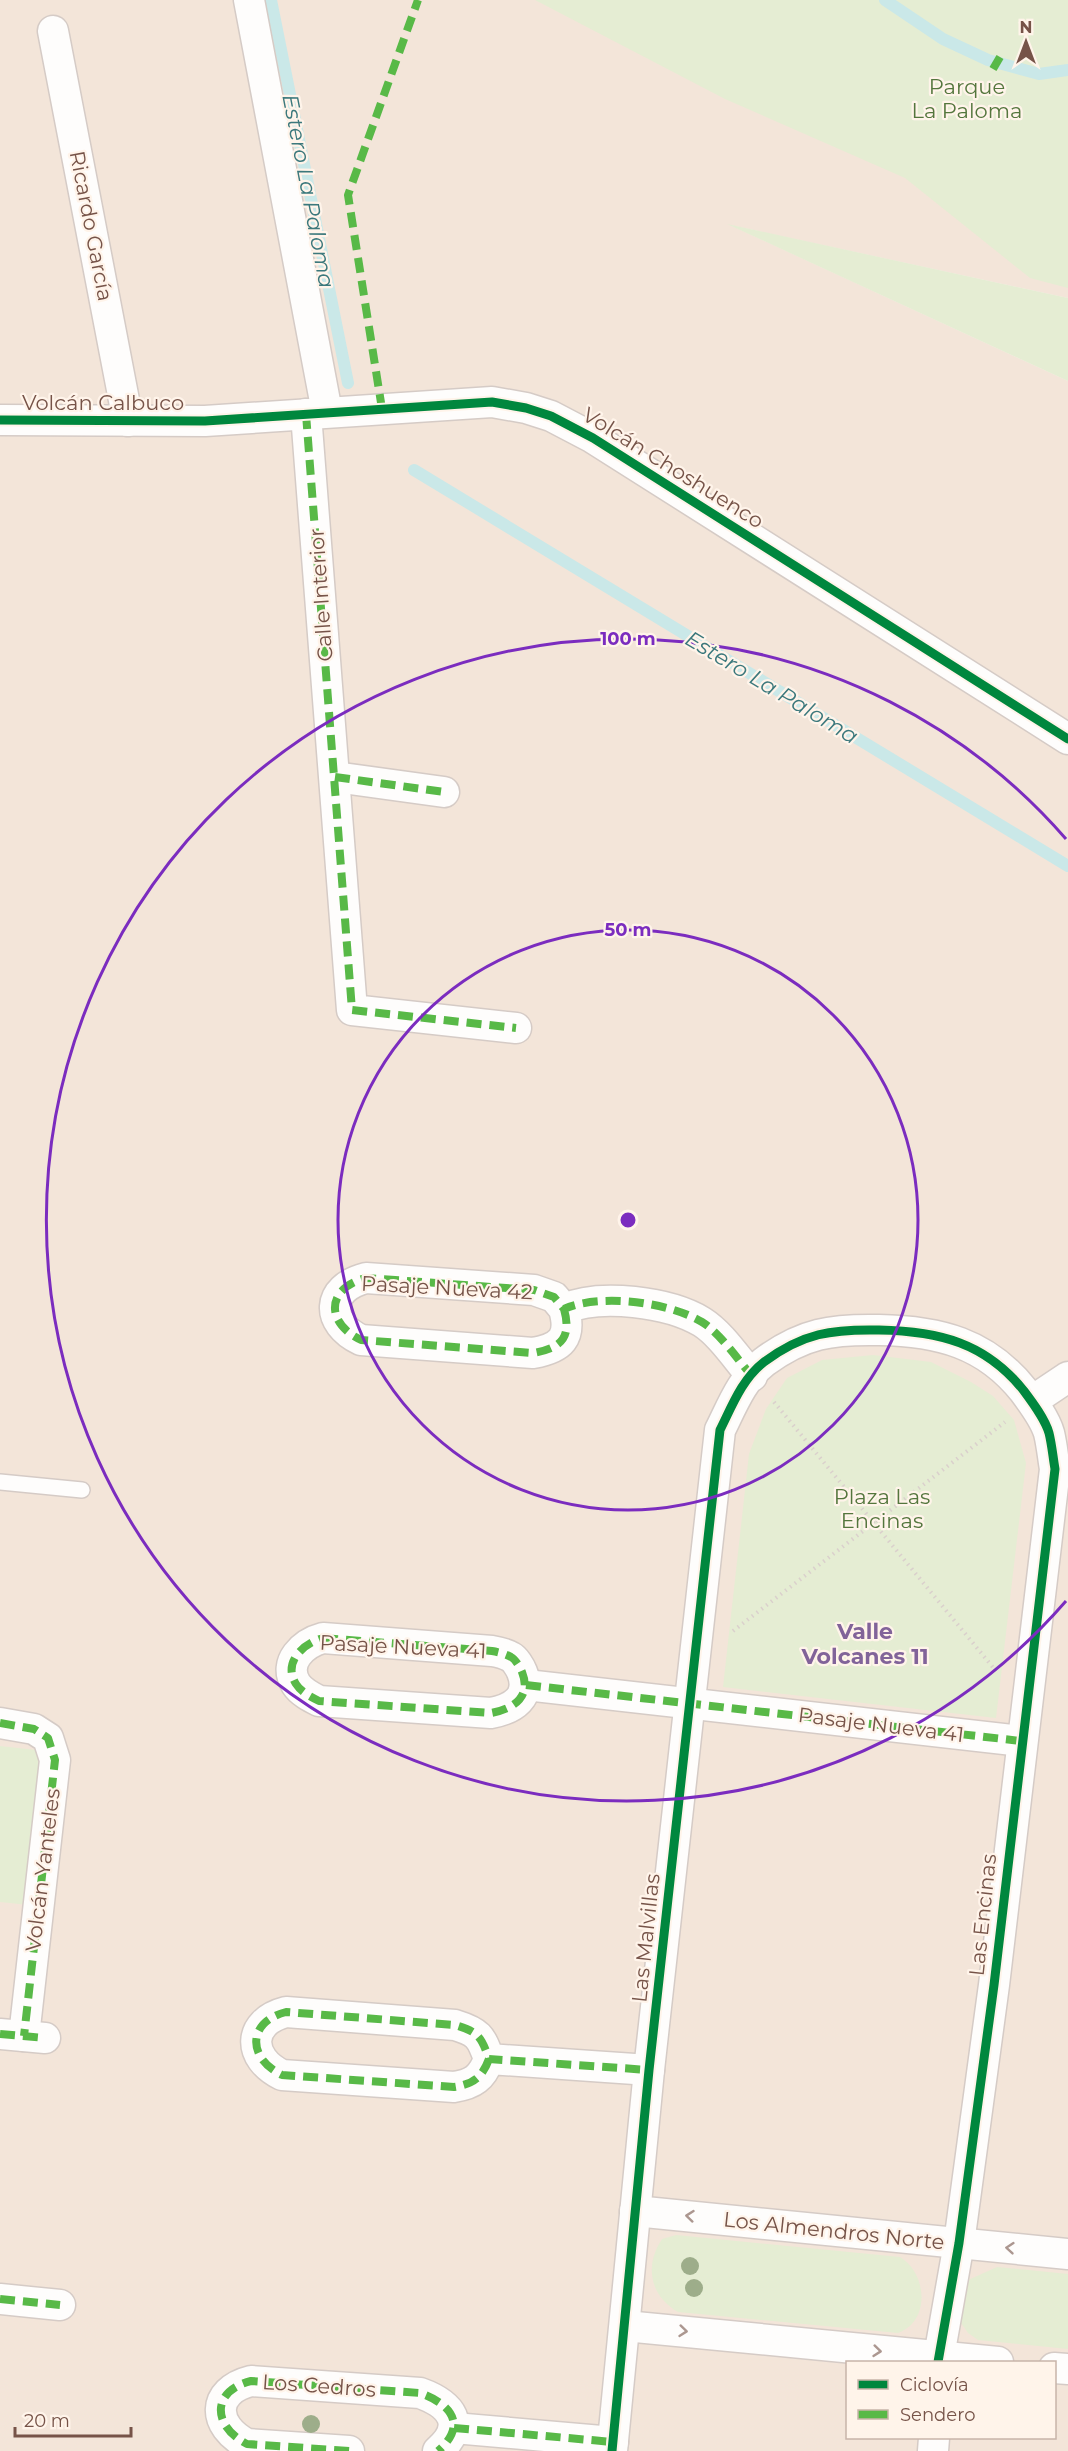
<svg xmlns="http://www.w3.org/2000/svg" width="1068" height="2451" viewBox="0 0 1068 2451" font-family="Montserrat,sans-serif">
<rect width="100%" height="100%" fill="#f7f0e9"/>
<path fill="#f3e5d9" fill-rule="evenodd" d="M 0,0 L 1068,0 L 1068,298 L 730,225 L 1068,381 L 1068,2451 L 0,2451 ZM 848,2362 L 1054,2362 L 1054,2438 L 848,2438 Z"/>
<g fill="#e5edd3">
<polygon points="535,0 1068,0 1068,288 1030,278 905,178 725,99"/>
<polygon points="727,224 1068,298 1068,381"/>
<polygon points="873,1355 931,1362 971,1382 993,1396 1014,1420 1026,1463 996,1718 723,1687 749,1454 766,1409 787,1378 822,1360"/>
<polygon points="0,1746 45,1751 29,1905 0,1902"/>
<path d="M 676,2235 L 900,2257 C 927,2273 931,2321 898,2333 L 678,2312 C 650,2296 644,2266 662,2239 Z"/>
<polygon points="997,2267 1068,2274 1068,2349 978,2340 968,2333 959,2320 966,2281"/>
</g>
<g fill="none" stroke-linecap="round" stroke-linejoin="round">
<g stroke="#cae8e8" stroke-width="12">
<polyline points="271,0 348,383"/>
<polyline points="885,0 943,39 988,60 1039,74 1068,70"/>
<polyline points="414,470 1068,866"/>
</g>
<defs>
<polyline id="service" points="0,1482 82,1490"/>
<g id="minor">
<polyline points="249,0 327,412"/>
<polyline points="53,31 128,421"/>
<polyline points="306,414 352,1010 516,1028"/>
<polyline points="0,420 205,421 492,402 526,408 551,416 593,438 1068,739"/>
<polyline points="335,777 444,792"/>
<path d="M 564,1309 C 572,1338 561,1348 533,1353 L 361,1340 C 325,1323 326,1288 366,1278 L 534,1290 L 554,1297 L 564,1309 C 600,1293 669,1302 702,1322 C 721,1334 737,1359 752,1376"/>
<polyline points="1032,1401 1068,1377"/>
<path d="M 323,1638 L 492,1651 C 498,1652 506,1654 511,1657 C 515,1659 520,1667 522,1672 C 532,1697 513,1709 491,1713 L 319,1701 C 311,1697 301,1692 296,1684 C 282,1662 304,1643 323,1638 Z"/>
<polyline points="526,1685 1021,1741"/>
<polyline points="0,1723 34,1729 48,1738 55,1760 24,2036"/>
<polyline points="0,2034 45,2038"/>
<path d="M 489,2059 C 482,2078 473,2084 454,2087 L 282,2075 C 247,2058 247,2022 286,2012 L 455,2025 C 478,2032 481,2036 489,2059 L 649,2070"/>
<polyline points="635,2211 1068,2254"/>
<polyline points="0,2299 60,2305"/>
<polyline points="625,2326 998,2362"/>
<polyline points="1054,2368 1068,2369"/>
<polyline points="454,2428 613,2442"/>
<path d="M 349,2451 L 247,2444 C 212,2426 211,2391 251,2381 L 420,2393 C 451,2404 468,2425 438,2451"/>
<path d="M 612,2451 L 649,2070 L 720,1430 C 732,1406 742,1379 764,1362 C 803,1333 832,1329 879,1330 C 939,1331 986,1343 1024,1391 C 1033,1403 1045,1419 1049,1433 C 1052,1445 1053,1458 1055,1469 L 994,1985 L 959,2243 L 938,2362"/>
<polyline points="933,2451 934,2438"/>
</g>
</defs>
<use href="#service" stroke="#d5cbc6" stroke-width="18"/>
<use href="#minor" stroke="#d5cbc6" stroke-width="33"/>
<g stroke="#dad0cc" stroke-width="4" stroke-dasharray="1.5 4.5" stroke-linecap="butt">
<polyline points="774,1402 996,1671"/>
<polyline points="733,1631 1005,1422"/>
</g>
<use href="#service" stroke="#fefdfc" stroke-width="15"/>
<use href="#minor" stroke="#fefdfc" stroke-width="30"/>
<g stroke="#58b947" stroke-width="8" stroke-dasharray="15 8" stroke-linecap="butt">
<polyline points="993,69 1000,57"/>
<polyline points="382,409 348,195 418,0"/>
<polyline points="306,414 352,1010 516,1028"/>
<polyline points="335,777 444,792"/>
<path d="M 564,1309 C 572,1338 561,1348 533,1353 L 361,1340 C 325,1323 326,1288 366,1278 L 534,1290 L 554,1297 L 564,1309 C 600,1293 669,1302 702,1322 C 721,1334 737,1359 752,1376"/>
<path d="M 323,1638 L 492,1651 C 498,1652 506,1654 511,1657 C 515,1659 520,1667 522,1672 C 532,1697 513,1709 491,1713 L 319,1701 C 311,1697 301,1692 296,1684 C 282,1662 304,1643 323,1638 Z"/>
<polyline points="526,1685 1021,1741"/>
<polyline points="0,1723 34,1729 48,1738 55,1760 24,2036"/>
<polyline points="0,2034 45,2038"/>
<path d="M 489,2059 C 482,2078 473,2084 454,2087 L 282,2075 C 247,2058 247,2022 286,2012 L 455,2025 C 478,2032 481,2036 489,2059 L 649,2070"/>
<polyline points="0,2299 60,2305"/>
<polyline points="454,2428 613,2442"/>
<path d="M 349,2451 L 247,2444 C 212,2426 211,2391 251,2381 L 420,2393 C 451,2404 468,2425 438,2451"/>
</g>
<defs>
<g id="cycleway">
<polyline points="0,420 205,421 492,402 526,408 551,416 593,438 1068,739"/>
<path d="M 612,2451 L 649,2070 L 720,1430 C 732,1406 742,1379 764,1362 C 803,1333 832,1329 879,1330 C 939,1331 986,1343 1024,1391 C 1033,1403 1045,1419 1049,1433 C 1052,1445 1053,1458 1055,1469 L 994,1985 L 959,2243 L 938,2362"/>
</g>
</defs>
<use href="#cycleway" stroke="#fff4ea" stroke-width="13"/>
<use href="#cycleway" stroke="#00873e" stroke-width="9"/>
</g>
<g fill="#9dad8a">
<circle cx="690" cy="2266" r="9"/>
<circle cx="694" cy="2288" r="9"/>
<circle cx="311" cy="2424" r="9"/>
</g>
<defs><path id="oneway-chevron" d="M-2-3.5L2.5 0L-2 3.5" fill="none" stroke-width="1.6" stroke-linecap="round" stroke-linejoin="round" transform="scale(1.5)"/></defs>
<g stroke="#ac9790">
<use href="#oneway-chevron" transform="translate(690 2216) rotate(-174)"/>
<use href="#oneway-chevron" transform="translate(1010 2248) rotate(-175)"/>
<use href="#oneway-chevron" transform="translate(683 2331) rotate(6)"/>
<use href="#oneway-chevron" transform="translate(877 2351) rotate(6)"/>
</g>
<g fill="none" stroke="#7b2cbf" stroke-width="3">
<circle cx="628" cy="1220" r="290"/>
<path d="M1066 1601A581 581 0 1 1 1066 839"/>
</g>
<g text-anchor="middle" stroke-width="4.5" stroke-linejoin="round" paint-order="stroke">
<g font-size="21" fill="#54763d" stroke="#fff4ea">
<text x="967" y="94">Parque<tspan x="967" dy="24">La Paloma</tspan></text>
<text x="882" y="1504">Plaza Las<tspan x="882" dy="24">Encinas</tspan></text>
</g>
<g font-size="21" fill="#765348" stroke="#fff4ea">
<text transform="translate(91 226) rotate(79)" y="7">Ricardo García</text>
<text x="103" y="410">Volcán Calbuco</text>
<text transform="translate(673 468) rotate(32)" y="7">Volcán Choshuenco</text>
<text transform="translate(321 595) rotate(-94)" y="7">Calle Interior</text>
<text transform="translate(447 1288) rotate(3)" y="7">Pasaje Nueva 42</text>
<text transform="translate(403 1647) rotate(3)" y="7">Pasaje Nueva 41</text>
<text transform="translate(881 1725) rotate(7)" y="7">Pasaje Nueva 41</text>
<text transform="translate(43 1870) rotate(-83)" y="7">Volcán Yanteles</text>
<text transform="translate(983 1915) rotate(-84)" y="7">Las Encinas</text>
<text transform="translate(646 1938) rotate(-84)" y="7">Las Malvillas</text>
<text transform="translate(834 2231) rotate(6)" y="7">Los Almendros Norte</text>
<text transform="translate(319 2386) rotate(4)" y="7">Los Cedros</text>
</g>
<g font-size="22" font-style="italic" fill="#3b787c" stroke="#fff4ea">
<text transform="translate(309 191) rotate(79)" y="8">Estero La Paloma</text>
<text transform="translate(772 687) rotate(31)" y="8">Estero La Paloma</text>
</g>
<g font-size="22" font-weight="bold" fill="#816399" stroke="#fff4ea">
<text x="865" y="1639">Valle<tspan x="865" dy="25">Volcanes 11</tspan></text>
</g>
</g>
<circle cx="628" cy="1220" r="9" fill="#7b2cbf" stroke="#fff4ea" stroke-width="3"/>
<g font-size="18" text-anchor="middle" font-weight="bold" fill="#7b2cbf" stroke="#fff4ea" stroke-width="4.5" stroke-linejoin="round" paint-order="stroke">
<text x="628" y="645">100 m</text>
<text x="628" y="936">50 m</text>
</g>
<rect x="846" y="2361" width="210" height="78" fill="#fff4ea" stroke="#c8b4a9" stroke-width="1.5"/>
<rect x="858" y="2380" width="30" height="9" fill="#00873e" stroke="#c8b4a9" stroke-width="1.5"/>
<text x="900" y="2391" font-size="18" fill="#765348">Ciclovía</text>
<rect x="858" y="2410" width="30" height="9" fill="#58b947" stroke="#c8b4a9" stroke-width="1.5"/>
<text x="900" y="2421" font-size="18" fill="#765348">Sendero</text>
<g transform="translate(1026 42)" stroke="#fff4ea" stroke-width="4.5" paint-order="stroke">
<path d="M0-4.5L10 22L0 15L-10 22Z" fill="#765348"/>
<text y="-9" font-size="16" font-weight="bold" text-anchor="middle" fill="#765348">N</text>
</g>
<path d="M15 2427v9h116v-9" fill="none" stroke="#765348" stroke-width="3"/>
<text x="24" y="2427" font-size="18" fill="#765348" stroke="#fff4ea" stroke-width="4.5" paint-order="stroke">20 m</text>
</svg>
